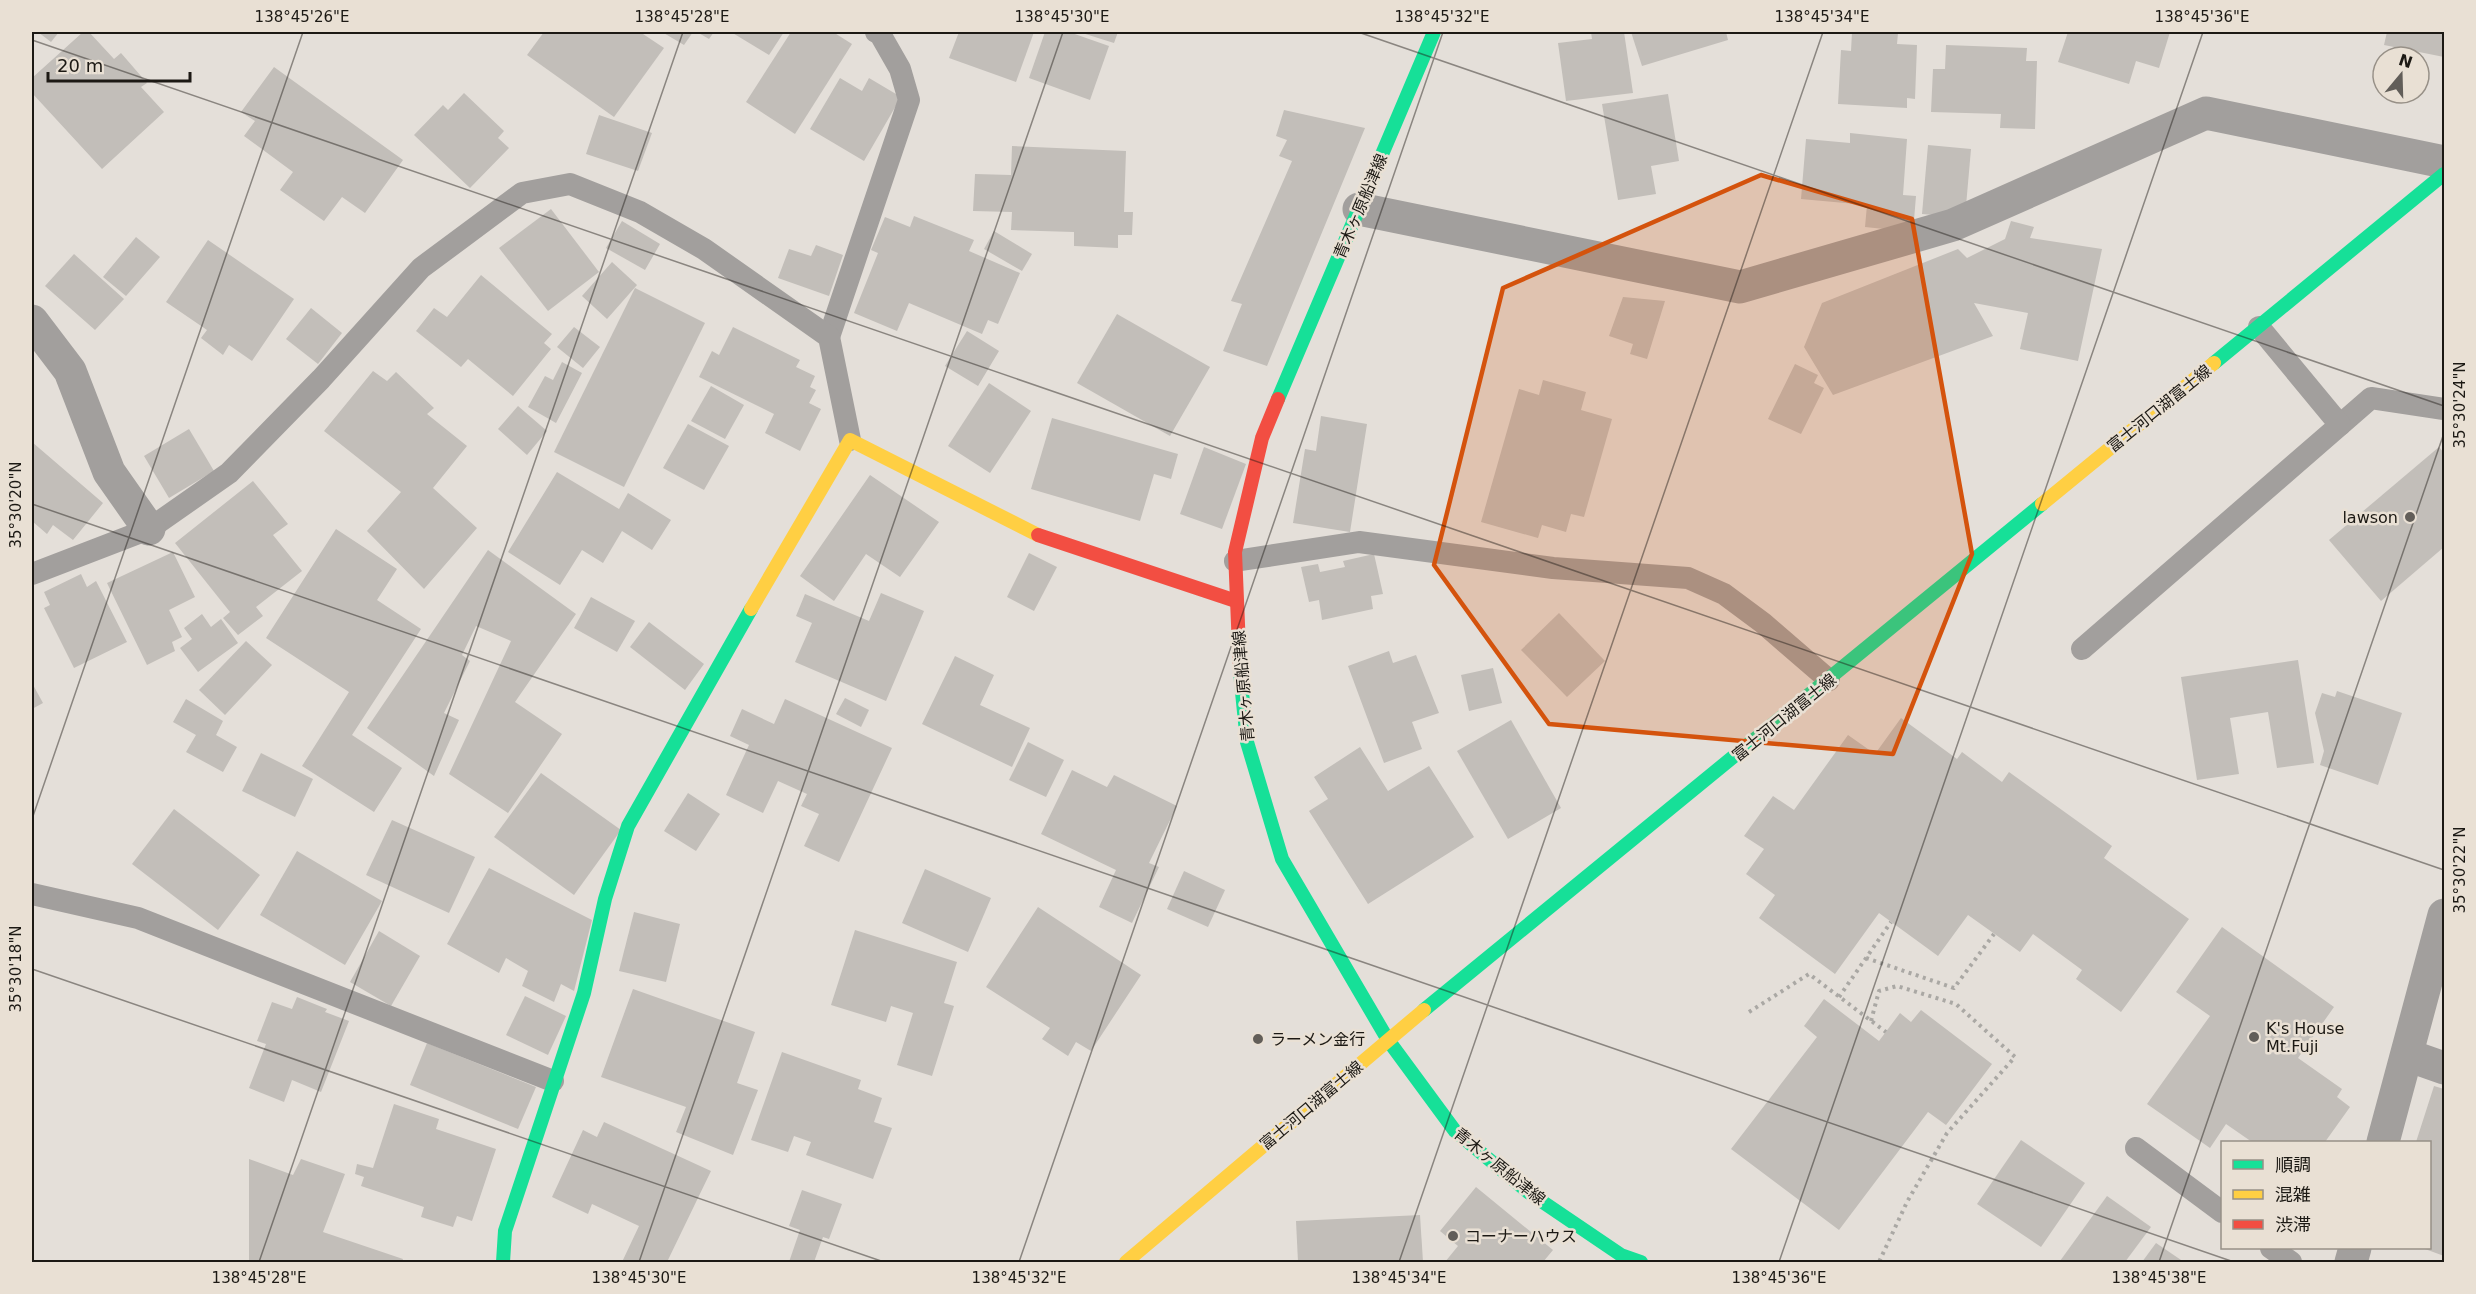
<svg xmlns="http://www.w3.org/2000/svg" width="2476" height="1294" viewBox="0 0 2476 1294" font-family="'DejaVu Sans','Noto Sans JP',sans-serif">
<rect width="100%" height="100%" fill="#e4dfd9"/>
<g fill="#c2beb9">
<polygon points="38,32 59,32 51,42"/>
<polygon points="83,32 89,32 114,59 121,53 147,83 141,87 164,112 102,169 32,93 32,78"/>
<polygon points="544,32 640,32 664,48 614,117 527,55"/>
<polygon points="662,32 693,32 684,45"/>
<polygon points="697,32 714,32 709,39"/>
<polygon points="731,32 784,32 769,55"/>
<polygon points="791,32 833,32 852,44 795,134 746,102"/>
<polygon points="959,32 1034,32 1016,82 949,58"/>
<polygon points="1045,32 1069,32 1109,46 1090,100 1029,78"/>
<polygon points="1079,32 1118,32 1114,43"/>
<polygon points="1591,32 1624,32 1633,93 1566,101 1558,43 1592,39"/>
<polygon points="1631,32 1726,32 1728,40 1642,66"/>
<polygon points="1852,32 1898,33 1897,44 1917,45 1915,99 1907,98 1907,108 1838,104 1841,50 1851,51"/>
<polygon points="2068,32 2170,32 2159,68 2136,61 2129,84 2058,62"/>
<polygon points="2387,32 2444,32 2444,57 2384,45"/>
<polygon points="1946,45 2027,48 2026,61 2037,61 2035,129 2000,128 2001,114 1931,112 1933,69 1945,69"/>
<polygon points="274,67 403,160 365,213 342,197 324,221 280,190 293,172 244,136 255,121 241,112"/>
<polygon points="840,78 862,91 869,78 901,97 864,161 810,129"/>
<polygon points="464,93 504,131 498,138 509,148 470,188 414,135 443,105 448,110"/>
<polygon points="1668,94 1679,161 1651,166 1656,194 1618,200 1602,104"/>
<polygon points="1284,110 1365,128 1267,366 1223,351 1242,304 1231,301 1292,161 1279,156 1287,140 1276,136"/>
<polygon points="599,115 652,133 638,171 586,154"/>
<polygon points="1850,133 1907,139 1903,195 1916,196 1913,232 1865,227 1867,205 1801,199 1806,139 1850,143"/>
<polygon points="1928,145 1971,149 1966,206 1946,216 1922,214"/>
<polygon points="1012,146 1126,151 1124,212 1133,212 1132,235 1118,235 1118,248 1074,246 1074,232 1011,230 1012,212 973,211 975,174 1011,175"/>
<polygon points="551,209 599,272 548,311 499,248"/>
<polygon points="914,216 974,240 969,251 1020,273 998,324 988,320 982,334 909,303 897,331 854,313 878,253 871,250 885,217 910,227"/>
<polygon points="622,221 660,244 645,270 606,248"/>
<polygon points="2011,221 2034,227 2030,238 2102,249 2078,361 2020,349 2028,313 1974,303 1993,336 1833,395 1804,347 1822,303 1958,249 1967,258 2005,239"/>
<polygon points="994,231 1032,254 1022,271 984,249"/>
<polygon points="136,237 160,257 126,296 103,277"/>
<polygon points="208,240 294,299 252,361 229,345 223,355 201,338 207,330 166,302"/>
<polygon points="816,245 843,255 829,296 778,278 789,249 811,256"/>
<polygon points="74,254 124,299 95,330 45,286"/>
<polygon points="612,262 637,285 607,319 582,296"/>
<polygon points="481,275 552,334 544,343 551,349 513,396 468,359 461,367 416,331 434,308 447,317"/>
<polygon points="635,288 705,323 624,487 554,452"/>
<polygon points="1623,297 1665,301 1647,359 1630,354 1633,344 1609,336"/>
<polygon points="311,308 342,333 318,364 286,339"/>
<polygon points="1117,314 1210,367 1170,436 1077,383"/>
<polygon points="574,327 600,347 583,368 557,347"/>
<polygon points="733,327 800,360 796,367 815,376 810,387 816,390 809,403 821,409 800,451 765,433 774,414 699,377 712,351 719,355"/>
<polygon points="967,331 999,351 978,386 945,366"/>
<polygon points="562,362 582,373 556,423 528,407 545,376 553,380"/>
<polygon points="1795,364 1818,375 1814,383 1824,388 1801,434 1768,419"/>
<polygon points="373,371 387,381 396,372 434,408 427,414 467,446 433,488 477,528 424,589 367,531 401,492 324,431"/>
<polygon points="1543,380 1586,392 1581,410 1612,419 1584,517 1571,514 1566,532 1542,525 1538,538 1481,522 1519,389 1539,395"/>
<polygon points="989,383 1031,411 990,473 948,446"/>
<polygon points="711,386 744,405 725,439 691,421"/>
<polygon points="518,406 547,431 527,455 498,429"/>
<polygon points="1321,416 1367,424 1350,532 1293,523 1305,449 1316,451"/>
<polygon points="1052,418 1178,454 1171,479 1154,474 1140,521 1031,489"/>
<polygon points="688,424 729,446 704,490 663,468"/>
<polygon points="189,429 214,471 169,498 144,456"/>
<polygon points="32,442 103,503 73,540 53,525 47,534 32,521"/>
<polygon points="1204,447 1246,464 1222,529 1180,514"/>
<polygon points="2439,447 2444,453 2444,547 2381,601 2329,540"/>
<polygon points="557,472 619,509 628,493 671,520 652,550 622,531 603,563 582,550 560,585 508,552"/>
<polygon points="870,475 939,522 900,577 866,554 834,601 800,576"/>
<polygon points="253,481 288,524 273,535 302,571 256,607 263,616 238,635 223,618 230,612 175,543"/>
<polygon points="336,529 397,569 377,600 421,629 352,735 402,768 374,812 302,766 349,692 266,638"/>
<polygon points="488,550 576,614 515,702 562,734 508,813 449,774 511,641 476,626 462,655 470,661 444,713 459,720 434,776 367,728"/>
<polygon points="173,552 195,597 169,610 182,637 172,642 175,651 147,665 107,583"/>
<polygon points="1029,553 1057,567 1034,611 1007,597"/>
<polygon points="1374,554 1383,594 1371,596 1373,609 1322,620 1319,600 1309,602 1301,567 1318,564 1320,572 1345,567 1343,561"/>
<polygon points="81,574 87,587 96,581 127,642 74,668 44,608 50,605 44,592"/>
<polygon points="881,593 924,611 886,701 795,662 812,623 796,616 805,594 869,621"/>
<polygon points="591,597 635,621 617,652 574,628"/>
<polygon points="1559,613 1605,661 1567,697 1521,650"/>
<polygon points="202,614 211,627 221,619 238,643 198,672 180,648 192,639 184,628"/>
<polygon points="649,622 704,664 685,690 630,647"/>
<polygon points="246,641 272,665 225,715 199,690"/>
<polygon points="1389,651 1393,663 1416,655 1439,713 1412,722 1422,749 1384,763 1348,666"/>
<polygon points="955,656 994,675 980,705 1030,728 1012,767 922,724"/>
<polygon points="2298,660 2314,763 2277,768 2268,712 2230,718 2239,774 2197,780 2181,677"/>
<polygon points="1493,668 1502,703 1469,711 1461,675"/>
<polygon points="32,683 43,703 32,709"/>
<polygon points="2337,691 2402,713 2378,785 2320,765 2324,751 2315,713 2322,693 2335,697"/>
<polygon points="845,698 869,710 861,727 836,714"/>
<polygon points="186,699 223,721 216,735 237,747 223,772 186,752 196,735 173,722"/>
<polygon points="785,699 892,748 839,862 804,846 819,814 801,806 807,794 778,781 763,813 726,795 749,745 730,736 742,709 774,724"/>
<polygon points="1901,718 1957,759 1962,752 2002,782 2009,772 2112,846 2104,858 2189,919 2121,1012 2076,979 2082,970 2033,934 2020,952 1968,915 1938,956 1879,913 1835,974 1759,918 1775,895 1746,874 1764,849 1744,836 1773,796 1794,810 1848,735 1875,754"/>
<polygon points="1511,720 1561,808 1508,839 1457,751"/>
<polygon points="1028,742 1064,760 1046,797 1009,780"/>
<polygon points="1360,747 1388,791 1429,766 1474,837 1368,904 1309,811 1328,799 1314,777"/>
<polygon points="261,753 313,779 295,817 242,791"/>
<polygon points="1072,770 1107,787 1114,775 1177,806 1149,863 1159,867 1132,923 1099,907 1116,870 1041,834"/>
<polygon points="541,773 621,830 574,895 494,837"/>
<polygon points="688,793 720,814 696,851 664,831"/>
<polygon points="174,809 260,875 218,930 132,864"/>
<polygon points="392,820 475,857 449,913 366,875"/>
<polygon points="297,851 382,901 345,965 260,915"/>
<polygon points="489,868 592,920 574,991 561,984 554,1002 522,986 528,971 506,958 499,973 447,944"/>
<polygon points="925,869 991,898 968,952 902,923"/>
<polygon points="1184,871 1225,890 1208,927 1167,909"/>
<polygon points="1038,907 1141,975 1091,1051 1076,1042 1068,1056 1042,1039 1050,1028 986,987"/>
<polygon points="634,912 680,924 666,982 619,971"/>
<polygon points="2222,927 2334,1007 2298,1058 2342,1089 2337,1097 2350,1107 2325,1142 2252,1142 2226,1124 2210,1148 2147,1104 2210,1016 2176,992"/>
<polygon points="855,930 957,962 944,1003 954,1006 932,1076 897,1065 913,1013 891,1006 886,1022 831,1005"/>
<polygon points="379,931 420,956 391,1006 350,982"/>
<polygon points="633,989 755,1032 737,1083 758,1090 733,1155 676,1132 686,1107 601,1077"/>
<polygon points="525,996 566,1016 548,1055 506,1035"/>
<polygon points="297,997 327,1009 325,1012 349,1021 321,1092 292,1080 284,1102 249,1088 266,1044 257,1041 272,1002 292,1009"/>
<polygon points="1824,999 1879,1041 1900,1013 1911,1022 1921,1010 1992,1064 1946,1125 1928,1112 1839,1230 1731,1149 1817,1037 1804,1026"/>
<polygon points="427,1043 536,1087 518,1129 410,1085"/>
<polygon points="782,1052 861,1080 858,1089 882,1098 874,1122 892,1128 873,1179 806,1155 811,1142 794,1136 788,1152 751,1140"/>
<polygon points="2434,1086 2444,1089 2444,1256 2425,1249 2430,1248 2430,1142 2416,1142"/>
<polygon points="394,1104 439,1119 436,1129 496,1149 472,1221 457,1216 453,1227 421,1217 424,1207 361,1186 364,1177 355,1174 357,1164 373,1168"/>
<polygon points="604,1122 711,1171 667,1262 622,1262 639,1226 592,1204 588,1214 552,1197 583,1130 597,1137"/>
<polygon points="2021,1140 2085,1183 2041,1247 1977,1204"/>
<polygon points="249,1159 293,1175 301,1159 345,1174 323,1232 403,1259 402,1262 249,1262"/>
<polygon points="1476,1187 1553,1250 1543,1262 1445,1262 1458,1246 1440,1231"/>
<polygon points="802,1190 842,1204 829,1239 823,1237 814,1262 789,1262 800,1230 789,1226"/>
<polygon points="2107,1196 2151,1227 2125,1262 2062,1262 2060,1261"/>
<polygon points="1420,1215 1423,1262 1298,1262 1296,1221"/>
<polygon points="2156,1243 2184,1262 2142,1262"/>
</g>
<g fill="none" stroke-linecap="round" stroke-linejoin="round">
<g stroke="#aaa8a4" stroke-width="4" stroke-dasharray="3 4.5" stroke-linecap="butt">
<polyline points="1866,958 1954,988 1994,934"/>
<polyline points="1839,997 1891,922"/>
<polyline points="1749,1012 1809,974 1886,1032"/>
<polyline points="1871,1021 1879,991 1897,986 1956,1004 2015,1057 1947,1133 1907,1202 1879,1262"/>
</g>
<g stroke="#a29f9d" stroke-width="22">
<polyline points="829,337 909,100 900,69 880,34 876,32"/>
<polyline points="2340,425 2371,398 2444,409"/>
<polyline points="1235,561 1359,542 1553,568 1688,578 1724,594 1763,623 1829,680"/>
<polyline points="32,574 149,529 229,473 321,379 421,268 522,193 570,184 640,212 704,249 829,337 850,440"/>
<polyline points="2082,649 2340,425 2259,327"/>
<polyline points="32,894 138,918 553,1081"/>
<polyline points="2136,1148 2222,1212"/>
<polyline points="2271,1248 2291,1262"/>
</g>
<g stroke="#a29f9d" stroke-width="33">
<polyline points="1359,209 1740,287 1953,225 2206,113 2444,162"/>
<polyline points="32,321 70,371 109,472 149,529"/>
<polyline points="2407,1055 2444,1068"/>
<polyline points="2383,1142 2444,915"/>
<polyline points="2351,1262 2355,1248"/>
</g>
<g stroke="#16e098" stroke-width="14">
<polyline points="2214,363 2444,174"/>
<polyline points="1278,399 1434,32"/>
<polyline points="1240,672 1247,742 1282,859 1388,1040 1455,1131 1528,1192 1621,1255 1641,1262"/>
<polyline points="1424,1010 2042,504"/>
<polyline points="503,1262 505,1231 584,993 605,899 628,826 751,609"/>
</g>
<g stroke="#ffcf43" stroke-width="14">
<polyline points="2042,504 2214,363"/>
<polyline points="751,609 850,440 1038,535"/>
<polyline points="1126,1262 1424,1010"/>
</g>
<g stroke="#f24e42" stroke-width="14">
<polyline points="1038,535 1236,601"/>
<polyline points="1240,672 1235,552 1262,438 1278,399"/>
</g>
</g>
<path fill="#d4530d" fill-opacity="0.2" stroke="#d4530d" stroke-width="4.5" stroke-linejoin="round" d="M 1761,175 L 1912,219 L 1972,554 L 1893,754 L 1549,724 L 1434,565 L 1503,288 Z"/>
<path fill="none" stroke="#1c1914" stroke-width="1.5" stroke-opacity="0.45" d="M 1358,32 L 2444,406M 32,40 L 2444,870M 32,504 L 2234,1262M 32,819 L 303,32M 32,969 L 884,1262M 259,1262 L 683,32M 639,1262 L 1063,32M 1019,1262 L 1443,32M 1399,1262 L 1823,32M 1779,1262 L 2203,32M 2159,1262 L 2444,433"/>
<g fill="#625e59" stroke="#e9e0d4" stroke-width="2">
<circle cx="2410" cy="517" r="6"/>
<circle cx="2254" cy="1037" r="6"/>
<circle cx="1258" cy="1039" r="6"/>
<circle cx="1453" cy="1236" r="6"/>
</g>
<g text-anchor="middle" stroke-width="5" stroke-linejoin="round" paint-order="stroke">
<g font-size="16" fill="#1c1914" stroke="#e9e0d4">
<text transform="translate(1360 206) rotate(-67)" y="6">青木ヶ原船津線</text>
<text transform="translate(2159 408) rotate(-39)" y="6">富士河口湖富士線</text>
<text transform="translate(1243 686) rotate(-95)" y="6">青木ヶ原船津線</text>
<text transform="translate(1784 717) rotate(-39)" y="6">富士河口湖富士線</text>
<text transform="translate(1311 1105) rotate(-40)" y="6">富士河口湖富士線</text>
<text transform="translate(1500 1166) rotate(39)" y="6">青木ヶ原船津線</text>
</g>
<g font-size="16" fill="#1c1914" stroke="#e9e0d4" text-anchor="start">
<text x="2398" y="523" text-anchor="end">lawson</text>
<text x="2266" y="1034">K's House<tspan x="2266" dy="18">Mt.Fuji</tspan></text>
<text x="1270" y="1045">ラーメン金行</text>
<text x="1465" y="1242">コーナーハウス</text>
</g>
</g>
<rect width="2476" height="1294" fill="none" stroke="#e9e0d4" stroke-width="66"/>
<rect x="2221" y="1141" width="210" height="108" fill="#e9e0d4" stroke="#979087" stroke-width="1.5"/>
<rect x="2233" y="1160" width="30" height="9" fill="#16e098" stroke="#979087" stroke-width="1.5"/>
<text x="2275" y="1171" font-size="18" fill="#1c1914">順調</text>
<rect x="2233" y="1190" width="30" height="9" fill="#ffcf43" stroke="#979087" stroke-width="1.5"/>
<text x="2275" y="1201" font-size="18" fill="#1c1914">混雑</text>
<rect x="2233" y="1220" width="30" height="9" fill="#f24e42" stroke="#979087" stroke-width="1.5"/>
<text x="2275" y="1231" font-size="18" fill="#1c1914">渋滞</text>
<g transform="translate(2401 75) rotate(19)"><circle r="28" fill="#e9e0d4" stroke="#979087" stroke-width="1.5"/>
<path d="M0-4.5L10 22L0 15L-10 22Z" fill="#625e59"/>
<text y="-9" font-size="16" font-weight="bold" text-anchor="middle" fill="#1c1914">N</text>
</g>
<path d="M48 72v9h142v-9" fill="none" stroke="#1c1914" stroke-width="3"/>
<text x="57" y="72" font-size="18" fill="#1c1914" stroke="#e9e0d4" stroke-width="4.5" paint-order="stroke">20 m</text>
<rect x="33" y="33" width="2410" height="1228" fill="none" stroke="#1c1914" stroke-width="2"/>
<g font-size="15" text-anchor="middle" fill="#1c1914">
<text x="302" y="22">138°45'26"E</text>
<text x="682" y="22">138°45'28"E</text>
<text x="1062" y="22">138°45'30"E</text>
<text x="1442" y="22">138°45'32"E</text>
<text x="1822" y="22">138°45'34"E</text>
<text x="2202" y="22">138°45'36"E</text>
<text transform="translate(2460 405) rotate(-90)" y="5">35°30'24"N</text>
<text transform="translate(16 505) rotate(-90)" y="5">35°30'20"N</text>
<text transform="translate(2460 870) rotate(-90)" y="5">35°30'22"N</text>
<text transform="translate(16 969) rotate(-90)" y="5">35°30'18"N</text>
<text x="259" y="1283">138°45'28"E</text>
<text x="639" y="1283">138°45'30"E</text>
<text x="1019" y="1283">138°45'32"E</text>
<text x="1399" y="1283">138°45'34"E</text>
<text x="1779" y="1283">138°45'36"E</text>
<text x="2159" y="1283">138°45'38"E</text>
</g>
</svg>
